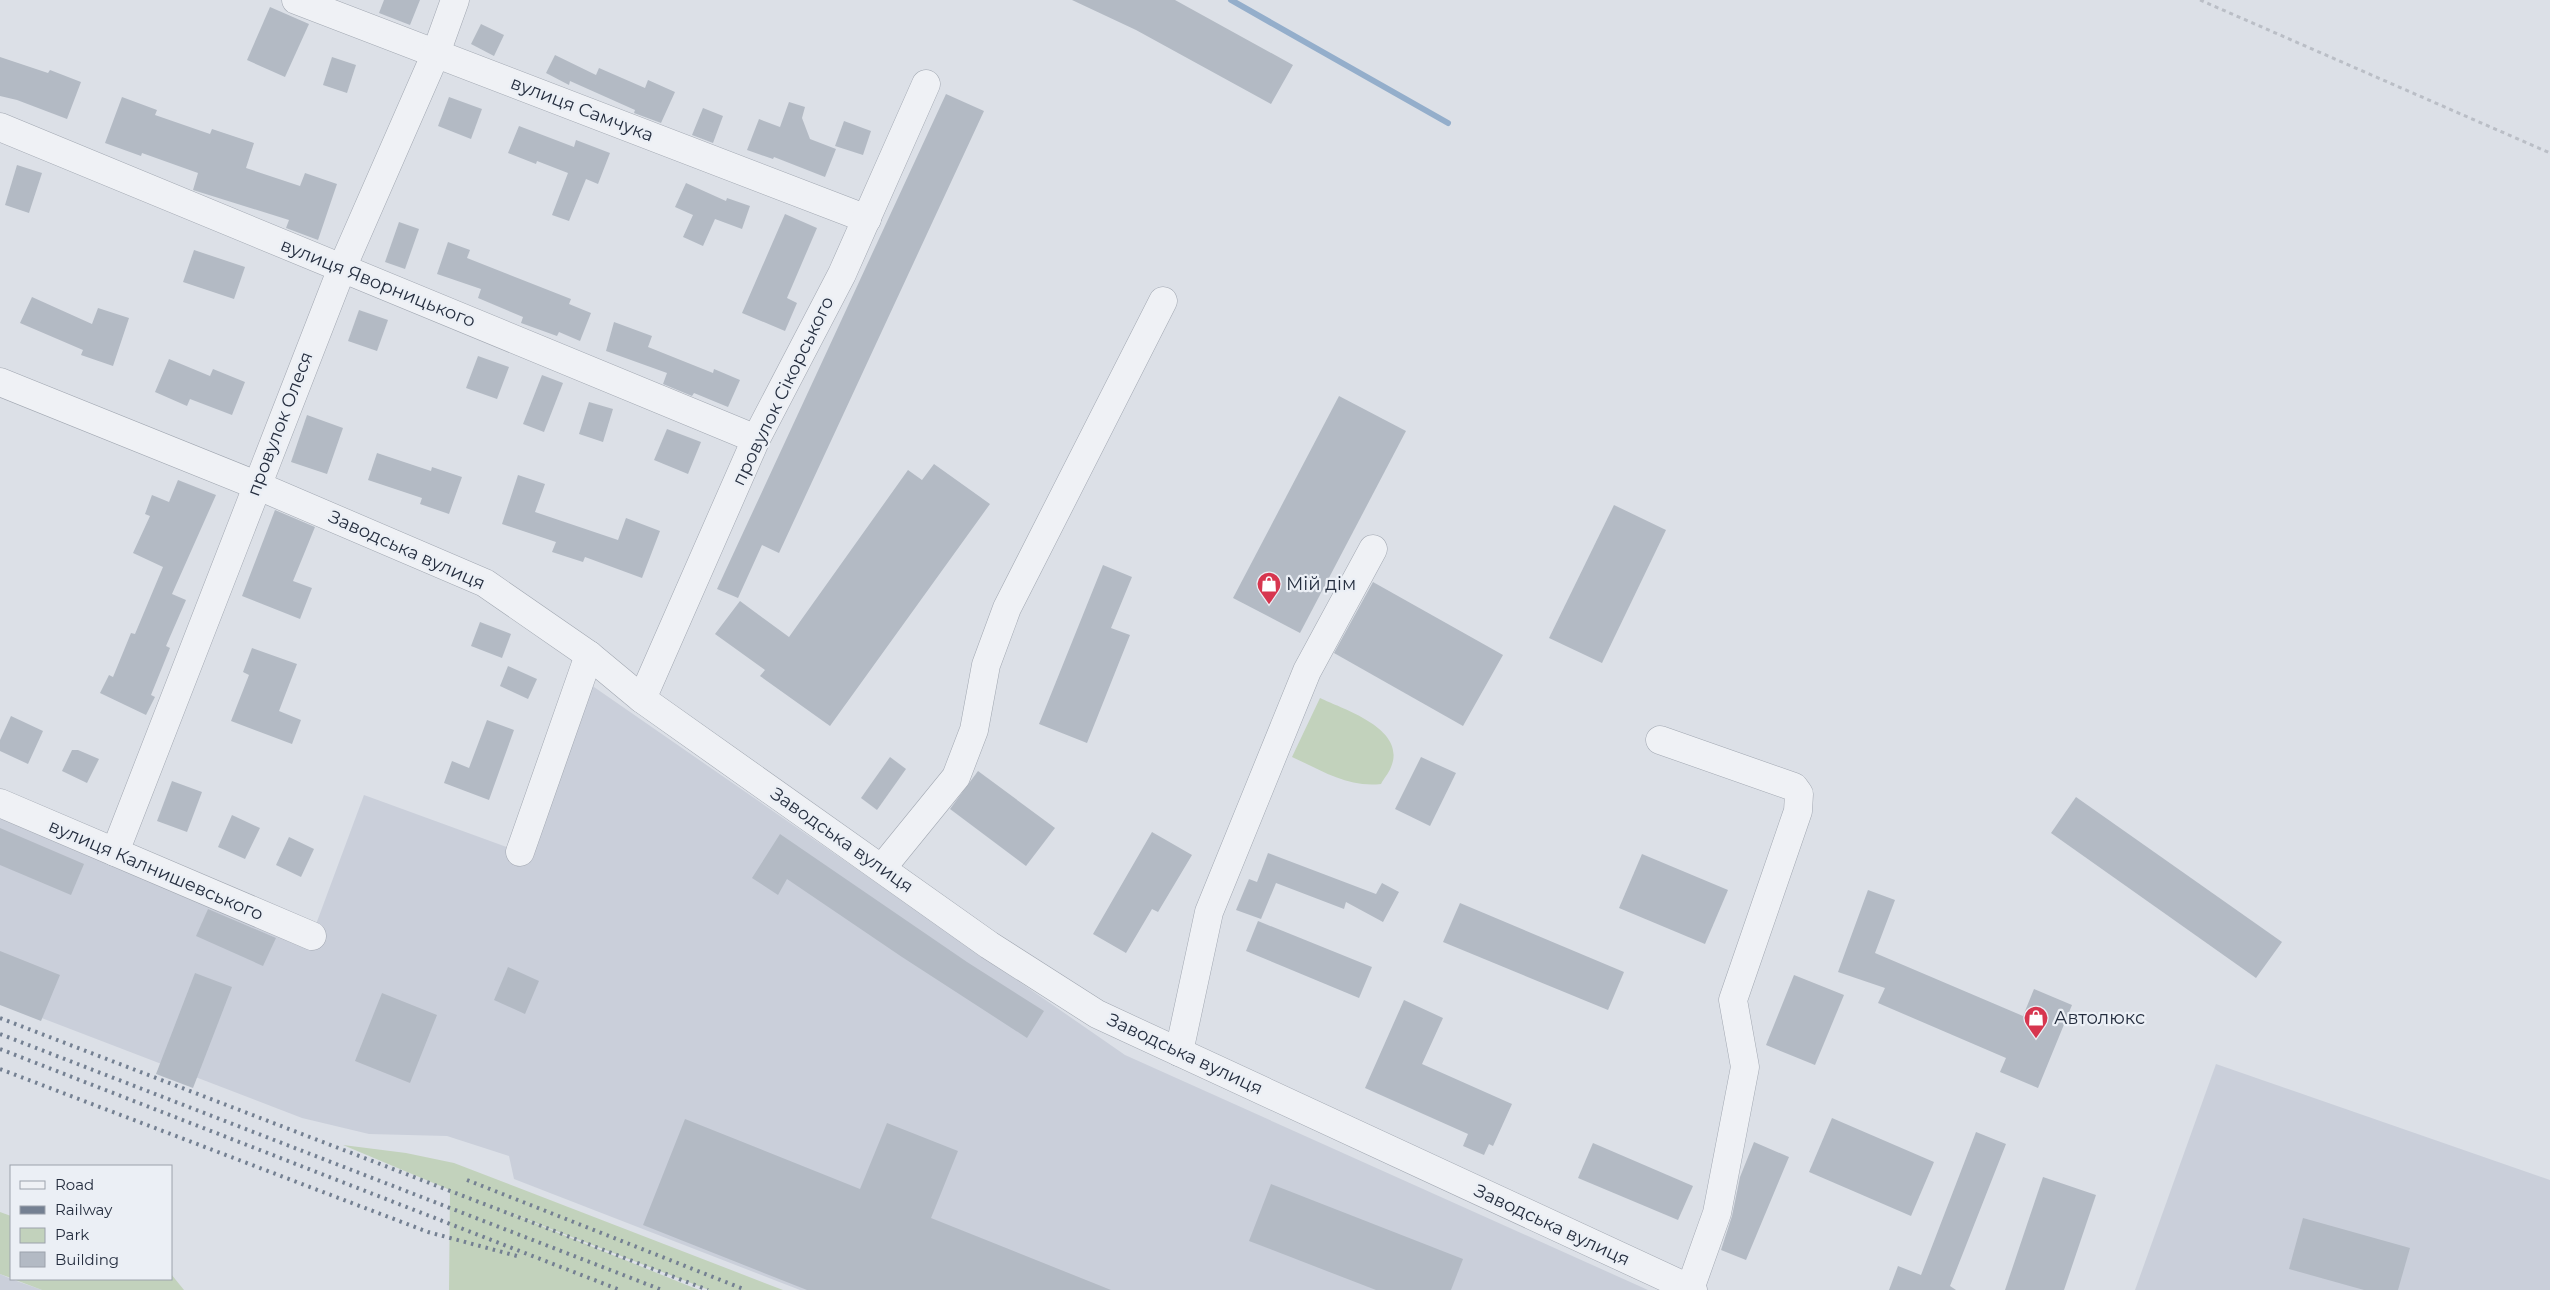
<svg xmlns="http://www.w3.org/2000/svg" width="2550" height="1290" viewBox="0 0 2550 1290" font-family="Montserrat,sans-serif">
<rect width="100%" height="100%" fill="#dce0e7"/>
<g fill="#cacfda">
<polygon points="581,678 1125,1055 1648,1290 800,1290 514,1179 509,1156 447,1136 369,1134 302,1118 0,1002 0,803 312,935 364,795 520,852"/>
<polygon points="2216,1064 2550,1180 2550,1290 2135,1290"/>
<polygon points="0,1274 11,1279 42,1290 0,1290"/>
</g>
<g fill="#c2d2bc">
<path d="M 1320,698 C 1345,710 1407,729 1391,767 C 1389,773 1384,778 1381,784 C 1348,788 1321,770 1292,757 Z"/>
<polygon points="343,1145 406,1153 454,1163 783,1290 709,1290 502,1210 699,1290 449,1290 450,1190"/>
<polygon points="0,1212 11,1216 11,1278 0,1274"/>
<polygon points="171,1274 184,1290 42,1290 13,1279 171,1279"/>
</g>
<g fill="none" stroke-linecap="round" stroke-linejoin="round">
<polyline stroke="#94aecb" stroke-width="6" points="1231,0 1448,123"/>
</g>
<g fill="#b3bac4">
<polygon points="384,0 420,0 410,25 379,13"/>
<polygon points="1072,0 1175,0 1293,65 1271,104 1136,30"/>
<polygon points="270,7 309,24 285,77 247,60"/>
<polygon points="481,24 504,35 494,56 471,44"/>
<polygon points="555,55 596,75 599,68 645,88 648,80 675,92 661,123 634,113 635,110 570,81 569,85 546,73"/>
<polygon points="0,57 48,73 50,70 81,82 67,119 17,100 0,96"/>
<polygon points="332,57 356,65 347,93 323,85"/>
<polygon points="946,94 984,111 779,553 762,545 738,598 717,589"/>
<polygon points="122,97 157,110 155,115 210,134 212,129 254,143 246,168 300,186 305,173 337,184 318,240 286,228 289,220 193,190 198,173 142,153 141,156 105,143"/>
<polygon points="449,97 482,109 471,139 438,126"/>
<polygon points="789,102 805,107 802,118 810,139 836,149 825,177 774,157 773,159 747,150 759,119 780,127"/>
<polygon points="703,108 723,116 713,143 692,135"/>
<polygon points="844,121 871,131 863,155 835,146"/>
<polygon points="519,126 574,147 576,140 610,153 598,184 586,179 569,221 552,215 568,173 537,161 536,164 508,153"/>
<polygon points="17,165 42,173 29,213 5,205"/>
<polygon points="686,183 726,201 727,198 750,206 742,229 715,219 703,246 683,237 693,215 675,207"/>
<polygon points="785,214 817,228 787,298 797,303 785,331 742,313"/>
<polygon points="399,222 419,229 405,269 385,262"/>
<polygon points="448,242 470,250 467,258 571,299 569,304 591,313 580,341 559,332 557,336 521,323 523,317 478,298 481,289 437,274"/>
<polygon points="194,250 245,267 234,299 183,282"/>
<polygon points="32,297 92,324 98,308 129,318 113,366 81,355 83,350 20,323"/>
<polygon points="359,310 388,320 377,351 348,341"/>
<polygon points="614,322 652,336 648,347 713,373 714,369 740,380 728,407 694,393 692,396 663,384 667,373 606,351"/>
<polygon points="478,356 509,367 497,399 466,388"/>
<polygon points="169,359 210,376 213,369 245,382 232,415 190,399 187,406 155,392"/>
<polygon points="542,375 563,383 544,432 523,424"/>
<polygon points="1339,396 1406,431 1300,633 1233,598"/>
<polygon points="589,402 613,409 603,442 579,434"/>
<polygon points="307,415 343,428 327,474 291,462"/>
<polygon points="667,429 701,442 688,474 654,460"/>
<polygon points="377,453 431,471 432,467 462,477 449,514 420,504 422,498 368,480"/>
<polygon points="934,464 990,504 830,726 760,676 765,670 715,634 740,601 789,637 908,470 922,480"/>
<polygon points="518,475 545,484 535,512 618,540 626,518 660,531 642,578 585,557 583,562 552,552 556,542 502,524"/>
<polygon points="178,480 216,495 172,594 186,600 166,646 170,648 151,695 155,697 146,715 100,693 109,675 113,677 131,633 135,634 163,567 133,553 150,516 145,514 152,495 169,502"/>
<polygon points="1614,505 1666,530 1602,663 1549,638"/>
<polygon points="275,510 315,527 293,581 312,588 300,619 242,596"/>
<polygon points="1103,565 1132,577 1111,628 1130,635 1087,743 1039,724"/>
<polygon points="1373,582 1503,655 1463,726 1334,653"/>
<polygon points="480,622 511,634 502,658 471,646"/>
<polygon points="252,648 297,664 279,711 301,720 292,744 231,721 249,675 243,672"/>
<polygon points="508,666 537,679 528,699 500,686"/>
<polygon points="11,716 43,731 28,764 0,751 0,740"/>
<polygon points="487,720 514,730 489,800 444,783 452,761 469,768"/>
<polygon points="72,750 78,750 99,759 87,783 62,771"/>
<polygon points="890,757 906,769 877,810 861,798"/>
<polygon points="1421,757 1456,773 1430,826 1395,809"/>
<polygon points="978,771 1055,828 1026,866 950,809"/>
<polygon points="172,781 202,792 187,832 157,821"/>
<polygon points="2076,797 2282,942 2256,978 2051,833"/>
<polygon points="232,815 260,828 245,859 218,847"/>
<polygon points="0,828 84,864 71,895 0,865"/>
<polygon points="1152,832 1192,855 1158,912 1152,909 1126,953 1093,934"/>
<polygon points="780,834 967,962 1044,1011 1027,1038 902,957 787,879 778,895 752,878"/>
<polygon points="289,837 314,849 301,877 276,865"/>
<polygon points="1268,853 1376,894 1382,883 1399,892 1383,922 1346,902 1344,909 1276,883 1261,919 1236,910 1249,879 1257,882"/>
<polygon points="1642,854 1728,890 1705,944 1619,908"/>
<polygon points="1868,890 1895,900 1875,953 2023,1016 2034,989 2072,1005 2038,1088 2000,1072 2006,1058 1878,1003 1885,988 1838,972"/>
<polygon points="1460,903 1624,972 1608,1010 1443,942"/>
<polygon points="208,909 276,938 263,966 196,936"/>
<polygon points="1258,921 1372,967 1359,998 1246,951"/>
<polygon points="0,951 60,975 41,1021 0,1005"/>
<polygon points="508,967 539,981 525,1014 494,1000"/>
<polygon points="195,973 232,987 193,1088 156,1074"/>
<polygon points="1794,975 1844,995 1815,1065 1766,1045"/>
<polygon points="382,993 437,1015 410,1083 355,1061"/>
<polygon points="1404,1000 1443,1018 1422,1064 1512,1104 1493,1146 1489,1144 1484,1155 1463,1146 1468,1134 1365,1088"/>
<polygon points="1832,1118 1934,1162 1911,1216 1809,1172"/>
<polygon points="685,1119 860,1189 887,1123 958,1151 931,1218 1111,1290 807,1290 643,1225"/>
<polygon points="1976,1132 2006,1144 1950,1286 1956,1290 1889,1290 1898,1266 1921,1275"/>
<polygon points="1754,1142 1789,1157 1746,1260 1721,1250 1732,1216 1740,1177"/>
<polygon points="1593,1143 1693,1186 1678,1220 1578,1178"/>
<polygon points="2043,1177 2096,1195 2064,1290 2005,1290"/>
<polygon points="1271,1184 1463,1259 1451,1290 1376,1290 1249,1241"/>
<polygon points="2303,1218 2410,1248 2398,1290 2364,1290 2289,1269"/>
</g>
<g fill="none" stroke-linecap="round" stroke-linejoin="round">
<defs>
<g id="minor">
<polyline points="296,0 867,219"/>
<polyline points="0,127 756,439"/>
<polyline points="0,382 256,485 485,583 589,655 642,699 989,945 1097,1014 1693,1290"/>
<polyline points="642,699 756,439 842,274 926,84"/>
<polyline points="1660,740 1794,787 1799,794 1798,811 1733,1000 1745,1067 1717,1213 1690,1289"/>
<polyline points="0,803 312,936"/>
<polyline points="115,852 342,268 436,53 455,0"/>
<polyline points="520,852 589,655"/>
<polyline points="882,868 956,777 974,730 986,665 1007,608 1163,301"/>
<polyline points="1179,1052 1209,912 1307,671 1373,549"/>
</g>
</defs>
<use href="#minor" stroke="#a1a7b1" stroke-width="29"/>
<polyline stroke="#babec6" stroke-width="3" stroke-dasharray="4 4" stroke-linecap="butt" points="2200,0 2550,153"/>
<use href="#minor" stroke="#eff1f5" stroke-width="28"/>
<g stroke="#748092" stroke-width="4" stroke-dasharray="2.5 5" stroke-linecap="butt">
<polyline points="0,1018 708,1290"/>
<polyline points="0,1034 662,1290"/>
<polyline points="0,1049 620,1290"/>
<polyline points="0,1069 428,1232 517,1256"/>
<polyline points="467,1180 746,1290"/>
</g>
</g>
<defs>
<symbol id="shop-pin" viewBox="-11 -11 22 30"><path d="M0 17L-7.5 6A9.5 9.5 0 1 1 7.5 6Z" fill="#d7364f" stroke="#ebeff5"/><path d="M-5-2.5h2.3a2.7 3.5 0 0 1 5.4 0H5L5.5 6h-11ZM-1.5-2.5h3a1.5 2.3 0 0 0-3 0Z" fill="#fff"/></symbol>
</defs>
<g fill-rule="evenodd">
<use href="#shop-pin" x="1255" y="570" width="28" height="38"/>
<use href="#shop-pin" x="2022" y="1004" width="28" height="38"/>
</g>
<g text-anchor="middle" stroke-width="4.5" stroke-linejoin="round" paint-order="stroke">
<g font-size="18" fill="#252e3f" stroke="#ebeff5">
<text transform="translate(582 109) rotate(21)" y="6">вулиця Самчука</text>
<text transform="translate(378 283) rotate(22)" y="6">вулиця Яворницького</text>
<text transform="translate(783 391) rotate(-64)" y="6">провулок Сікорського</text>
<text transform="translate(280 424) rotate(-69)" y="6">провулок Олеся</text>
<text transform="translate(407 550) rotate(24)" y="6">Заводська вулиця</text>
<text transform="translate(842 840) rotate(35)" y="6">Заводська вулиця</text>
<text transform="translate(156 870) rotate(23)" y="6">вулиця Калнишевського</text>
<text transform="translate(1185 1054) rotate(25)" y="6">Заводська вулиця</text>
<text transform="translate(1552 1225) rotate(25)" y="6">Заводська вулиця</text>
</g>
<g font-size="18" fill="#252e3f" stroke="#ebeff5" text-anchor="start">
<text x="1286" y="590">Мій дім</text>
<text x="2054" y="1024">Автолюкс</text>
</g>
</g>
<rect x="10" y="1165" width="162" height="115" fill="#ebeff5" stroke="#9ca2ac"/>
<rect x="20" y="1181" width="25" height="8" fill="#eff1f5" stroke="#9ca2ac"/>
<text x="55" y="1190" font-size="15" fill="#252e3f">Road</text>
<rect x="20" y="1206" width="25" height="8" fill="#748092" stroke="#9ca2ac"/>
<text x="55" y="1215" font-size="15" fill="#252e3f">Railway</text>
<rect x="20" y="1228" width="25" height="15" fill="#c2d2bc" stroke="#9ca2ac"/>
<text x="55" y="1240" font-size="15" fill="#252e3f">Park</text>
<rect x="20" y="1252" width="25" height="15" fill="#b3bac4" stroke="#9ca2ac"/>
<text x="55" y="1265" font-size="15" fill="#252e3f">Building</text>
</svg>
